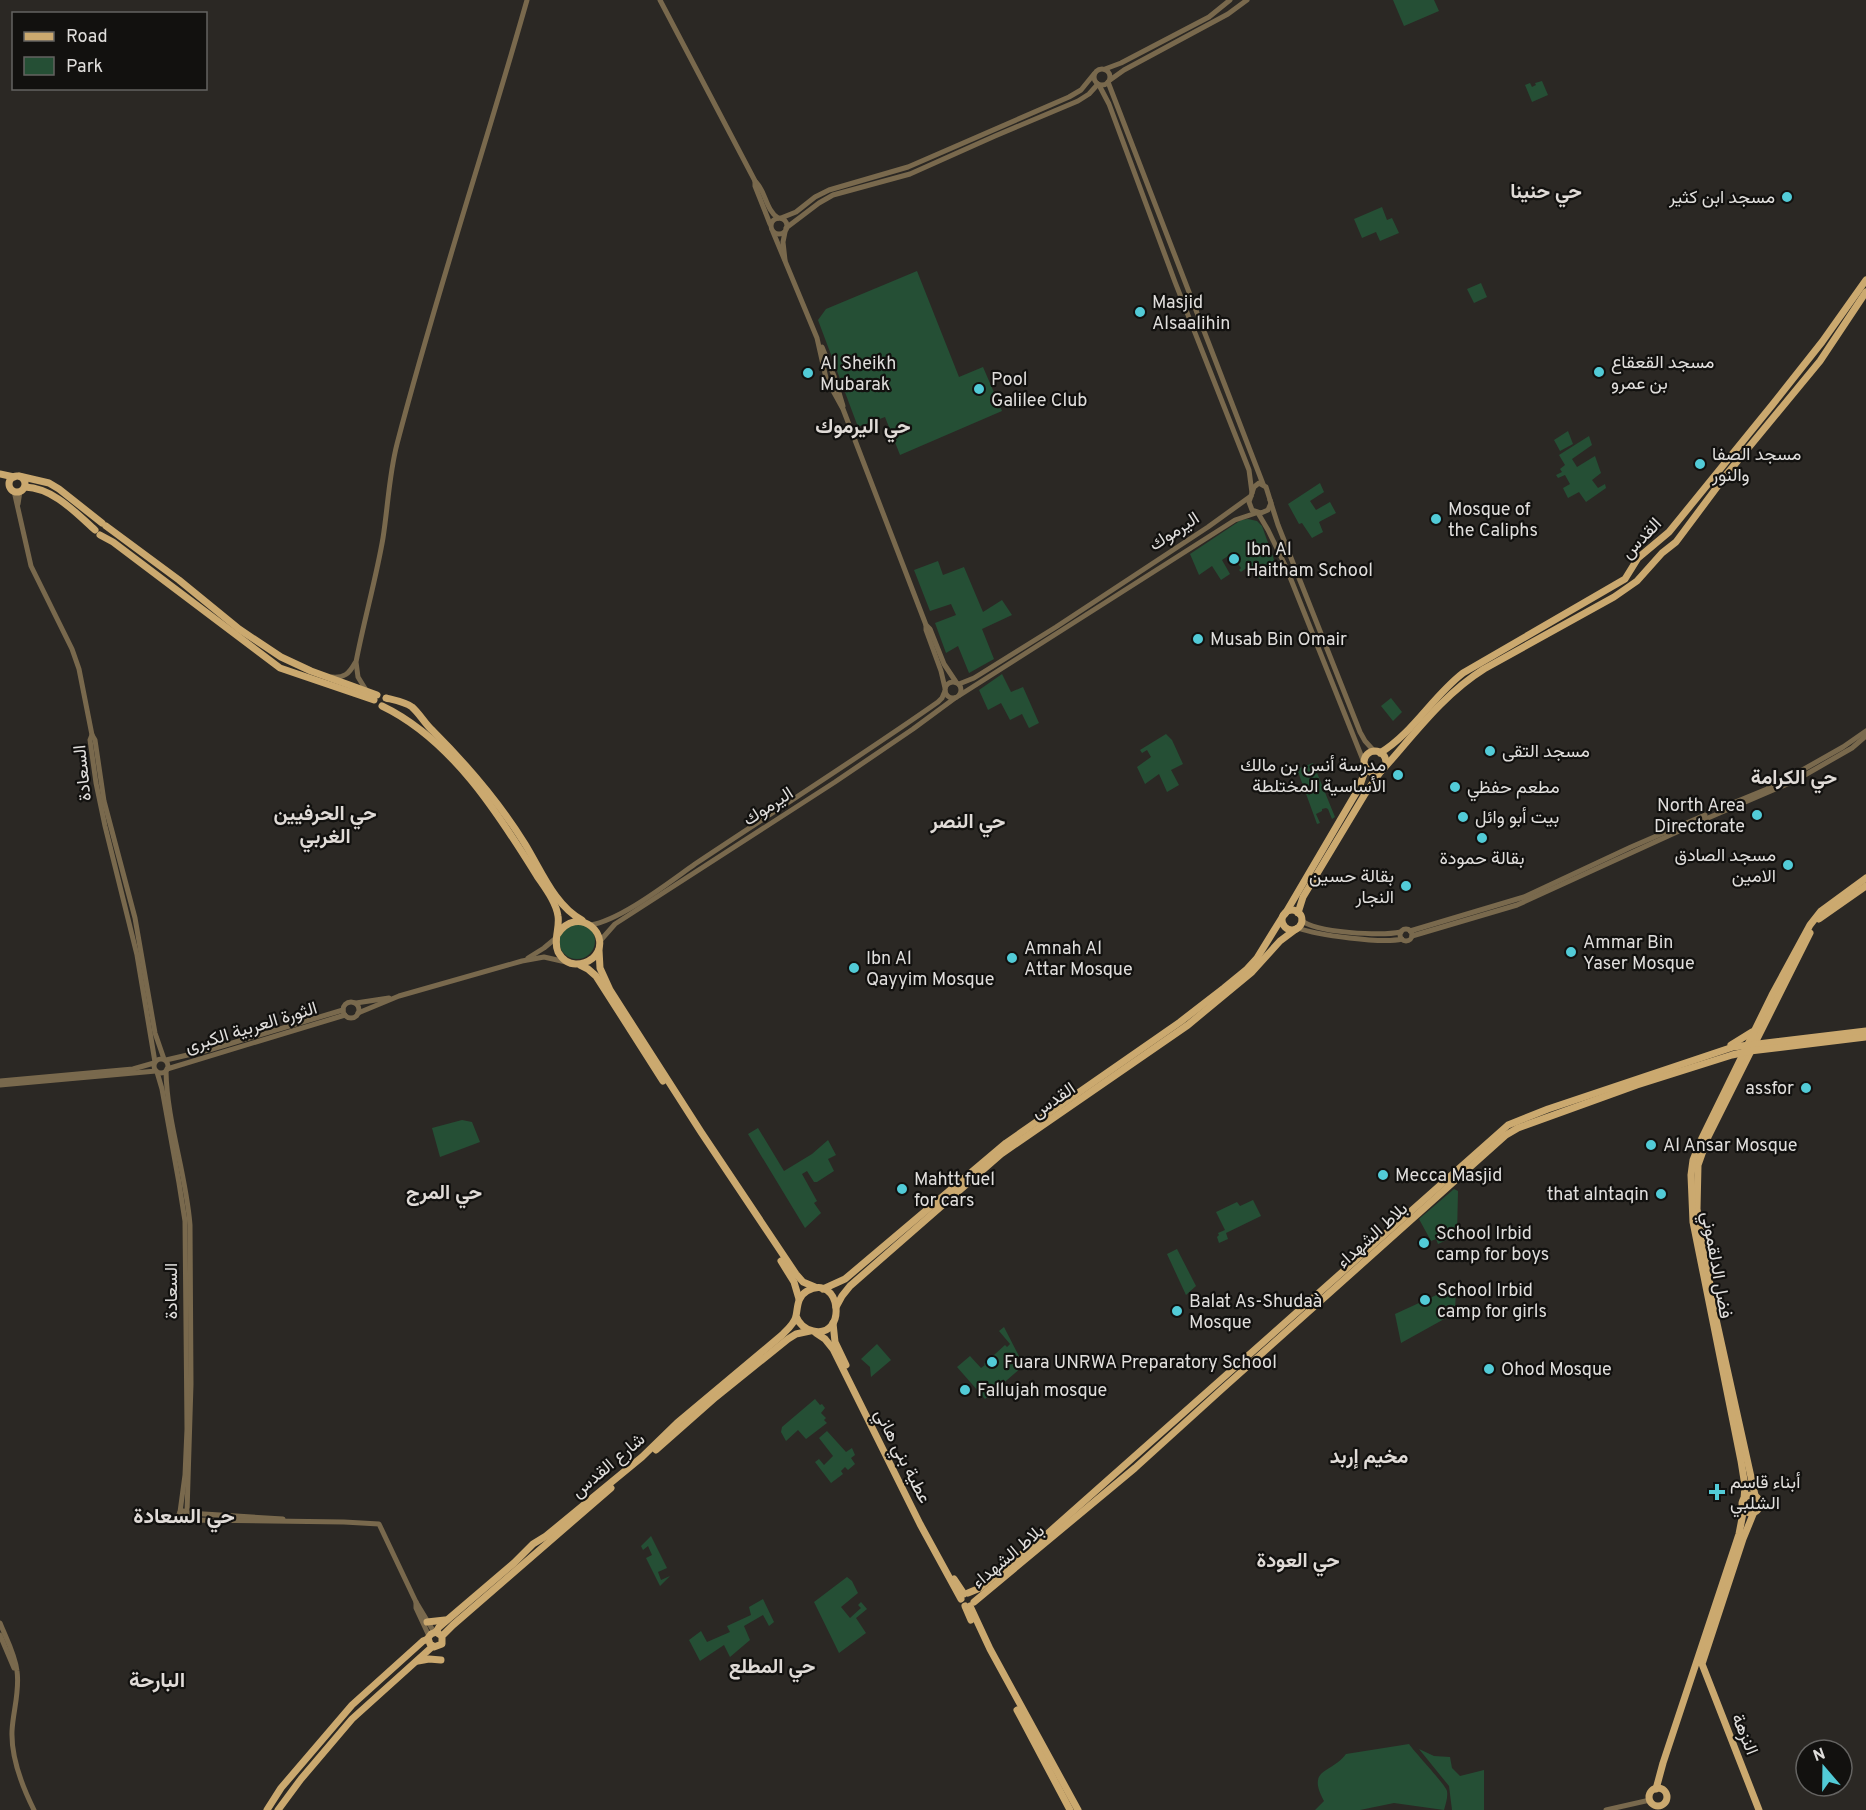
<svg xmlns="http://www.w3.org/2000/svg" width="1866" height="1810" viewBox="0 0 1866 1810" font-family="Overpass,Vazirmatn,sans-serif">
<rect width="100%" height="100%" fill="#2b2824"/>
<g fill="#254f35">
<polygon points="1393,0 1434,0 1439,11 1404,26"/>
<polygon points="1542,81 1548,95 1532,102 1525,85 1530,83 1532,87 1536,85 1535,83"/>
<polygon points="1382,207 1387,220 1392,218 1399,233 1380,241 1376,232 1362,238 1354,219"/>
<polygon points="917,271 959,377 983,367 1002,411 900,455 885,417 858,427 818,320 826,309"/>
<polygon points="1481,283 1487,297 1474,303 1467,289"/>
<polygon points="1568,431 1573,444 1560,451 1554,440"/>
<polygon points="1589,436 1592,445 1572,459 1577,467 1595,456 1601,473 1592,480 1598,488 1605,484 1606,488 1586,502 1579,492 1568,498 1563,488 1570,484 1565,475 1558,478 1556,475 1562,472 1560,469 1565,465 1559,455"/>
<polygon points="1320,483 1324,492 1310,501 1316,510 1330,502 1336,513 1319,522 1323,532 1312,538 1302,523 1299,524 1288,504"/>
<polygon points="1248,519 1257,521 1262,526 1277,568 1260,579 1257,576 1255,576 1249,566 1241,572 1239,570 1241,568 1231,554 1222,560 1230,574 1221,580 1212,566 1199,575 1190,554 1241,520"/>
<polygon points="938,561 943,575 964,567 983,612 1002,600 1012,615 982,629 994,659 969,673 958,646 946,653 935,623 956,615 951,604 930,611 914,570"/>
<polygon points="1002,674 1011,692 1023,687 1039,723 1029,728 1022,714 1010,720 1001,703 988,710 979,690"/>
<polygon points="1391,698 1402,712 1393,721 1381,706"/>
<polygon points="1166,734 1172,740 1183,764 1171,770 1179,785 1167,792 1159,774 1145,784 1137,767 1151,757 1147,750 1142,753 1140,750"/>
<polygon points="1313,763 1335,817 1332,819 1328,809 1326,808 1322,809 1322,811 1316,814 1320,823 1317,824 1297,769"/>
<circle cx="577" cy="941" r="18"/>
<polygon points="462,1120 472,1122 480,1142 440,1157 432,1128"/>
<polygon points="758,1128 784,1171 812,1154 828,1140 836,1155 828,1159 834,1171 817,1182 814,1182 807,1171 802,1174 817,1201 814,1203 821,1213 805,1228 748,1134"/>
<polygon points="1454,1189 1458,1191 1457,1235 1438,1244 1436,1239 1431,1241 1419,1219"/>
<polygon points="1253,1200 1261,1216 1226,1233 1228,1239 1219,1243 1217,1237 1219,1235 1218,1233 1225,1230 1216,1212 1237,1202 1240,1206"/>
<polygon points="1177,1249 1196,1286 1186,1295 1167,1254"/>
<polygon points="1456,1286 1455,1313 1401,1343 1395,1314"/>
<polygon points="1004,1327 1020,1358 1021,1368 985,1399 957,1367 970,1356 981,1368 985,1365 984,1364 1005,1345 1007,1347 1010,1344 999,1331"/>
<polygon points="877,1344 891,1360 871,1377 870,1367 861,1359"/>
<polygon points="815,1399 820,1405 822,1404 825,1408 821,1413 826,1418 824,1420 827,1423 806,1439 798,1430 786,1441 781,1432 782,1427"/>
<polygon points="827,1431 846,1452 852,1448 855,1455 851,1458 855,1464 848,1470 845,1467 841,1471 843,1474 831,1483 815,1462 819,1459 824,1465 833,1456 819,1438"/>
<polygon points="651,1536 667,1568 658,1572 661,1580 670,1576 660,1586 646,1558 652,1555 648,1546 643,1550 641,1546"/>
<polygon points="847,1577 852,1581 858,1593 841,1607 850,1618 861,1608 858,1605 861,1602 867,1609 856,1618 866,1633 839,1653 814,1602"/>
<polygon points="763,1599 774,1622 769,1626 763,1615 744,1626 750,1640 730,1657 724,1645 700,1661 689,1640 701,1631 707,1642 730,1632 727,1626 751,1615 749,1607"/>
<path d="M 1409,1744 C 1416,1754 1445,1784 1447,1791 C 1448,1797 1446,1803 1444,1810 L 1394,1803 L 1360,1810 L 1315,1810 L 1324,1801 C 1306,1768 1331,1774 1346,1754 Z"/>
<polygon points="1419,1749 1434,1756 1450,1757 1452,1768 1460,1776 1484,1770 1484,1810 1452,1810 1449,1786"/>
</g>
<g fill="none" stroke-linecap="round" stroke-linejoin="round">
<g stroke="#79694d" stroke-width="5">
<path d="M 660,0 L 755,181 C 766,191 765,209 778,218"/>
<circle cx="1102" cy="77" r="8"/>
<polyline points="1105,69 1121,63 1209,17 1230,0"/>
<polyline points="1110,80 1124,70 1228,14 1247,0"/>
<polyline points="1108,82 1263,484"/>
<polyline points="1099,85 1109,104 1175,282 1249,470 1252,493"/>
<polyline points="755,181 755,186 770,224"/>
<circle cx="779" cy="226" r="8"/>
<polyline points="781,218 796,212 815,197 829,190 908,167 1069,97 1081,90 1094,74"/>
<polyline points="786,228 819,203 833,195 910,174 995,136 1078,101 1089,94 1098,84"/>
<polyline points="773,232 817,338 826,378 843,409 926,625 926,630 941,671 945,688"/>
<polyline points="785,232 783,242 785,260"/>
<polyline points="822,347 834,376 843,406"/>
<polygon points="1259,483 1266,487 1271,503 1268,510 1261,513 1252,510 1249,502 1254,487"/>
<polyline points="14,491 31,566 72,649 79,669 92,735 95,740 104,801 135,918 155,1033 164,1059"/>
<polyline points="1270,500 1278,525 1360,732 1365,741 1375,752"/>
<polyline points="18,504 20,491"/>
<polyline points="1258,513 1268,530 1286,567 1365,765"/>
<polyline points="926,625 930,629 944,664 956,682"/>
<path d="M 332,677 C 344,678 349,674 355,663"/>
<circle cx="953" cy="690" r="8"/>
<polyline points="959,684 974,678 1056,627 1208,527 1251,496"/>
<path d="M 366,690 L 358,677 L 356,662 C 364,620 376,579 383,538 C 388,506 389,475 397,444 C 436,294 485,148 527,0"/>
<polyline points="960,695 1235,520 1256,513"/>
<polyline points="92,735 90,740 96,783 105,826 137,955 155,1062"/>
<circle cx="1794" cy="777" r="5"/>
<polyline points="1797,773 1843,747 1866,731"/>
<polyline points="1798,779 1852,748 1866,736"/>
<polyline points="1728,805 1767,789 1789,777"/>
<path d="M 1301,920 C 1315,933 1382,936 1401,932"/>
<path d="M 590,925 C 621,920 668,883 695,864 C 776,810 858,758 938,702 L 942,698 L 945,691"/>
<path d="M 1298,928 C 1317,935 1382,944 1402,939"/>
<circle cx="1406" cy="935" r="6"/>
<polyline points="1410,931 1524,897 1631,847 1705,815"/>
<polyline points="1412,936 1517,905 1701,821 1792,782"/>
<polyline points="600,941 615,924 835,782 913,729 955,698"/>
<polyline points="528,958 544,948 556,938"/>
<circle cx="351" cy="1010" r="8"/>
<polyline points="356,1003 389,998"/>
<polyline points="358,1013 399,996 522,961 544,957 566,962"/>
<circle cx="161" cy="1066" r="7"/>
<polyline points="166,1060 209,1050 343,1010"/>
<polyline points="167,1069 345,1015"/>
<path d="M 166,1071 C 167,1123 186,1173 190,1225 L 191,1384 L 187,1512"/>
<polyline points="157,1072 162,1089 179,1183 185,1221 187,1429 185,1475 180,1512"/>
<polyline points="0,1081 133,1069 154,1063"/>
<polyline points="0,1085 156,1071"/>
<polyline points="188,1513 283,1519"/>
<polyline points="187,1521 190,1517 188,1513 184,1511 180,1512 178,1517 180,1521 184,1522 193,1520 344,1522 379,1524 416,1602 434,1632"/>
<polyline points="416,1602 416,1608 429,1636"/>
<path d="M 0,1623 C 6,1638 15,1654 17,1671 C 20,1691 13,1711 12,1731 C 11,1758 22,1786 34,1810"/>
<polyline points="0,1635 14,1668"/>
<polyline points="1606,1810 1650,1800"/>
</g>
<g stroke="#cba96f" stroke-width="7">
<polyline points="0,474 14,477"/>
<polyline points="19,476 49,483 59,489 102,523"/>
<circle cx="17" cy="484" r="8"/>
<path d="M 25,487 C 53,488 75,512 95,530"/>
<polyline points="106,526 179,580 239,629 281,657 311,671 377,695"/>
<polyline points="100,535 113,542 280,668 374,700"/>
<path d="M 386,698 C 394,700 405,702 412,707 C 420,714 425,724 433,731 C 468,766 499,802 525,844 C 541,870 555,906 582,920"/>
<path d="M 382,706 C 451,739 498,813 537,876 C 545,888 556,902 558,916 C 560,928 553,940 558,952 C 562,959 568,964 576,964 C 582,964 588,962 593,958 C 615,937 578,902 557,935"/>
<circle cx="1375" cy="762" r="11"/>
<path d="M 1380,753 C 1413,733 1432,697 1463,673 L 1625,579 L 1638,558 L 1669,532 L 1773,404 L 1822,342 L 1866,280"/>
<path d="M 1385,767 C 1416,732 1444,694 1484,669 L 1614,597 L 1637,581 L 1662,553 L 1676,542 L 1726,475 L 1820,361 L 1866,292"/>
<circle cx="1292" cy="920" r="10"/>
<polyline points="1298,913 1303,897 1365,794 1381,771"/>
<polyline points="1285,914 1359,788 1366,768"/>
<polyline points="1819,919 1866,886"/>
<polyline points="599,950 600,968 610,990 701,1132 796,1274 803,1282 815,1287"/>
<polyline points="580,965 588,969 596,976 663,1081"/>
<polyline points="1731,1045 1752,1032"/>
<polyline points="781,1261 794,1282 799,1299"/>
<polyline points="823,1289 845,1279 1006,1143 1180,1022 1224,988 1246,970 1257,958 1283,916"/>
<polyline points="836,1307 842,1296 850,1286 1001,1154 1188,1025 1252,972 1280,941 1296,929"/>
<polyline points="833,1323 835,1342 846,1365"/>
<polyline points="816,1333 825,1339 833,1349 920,1524 961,1599"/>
<polyline points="656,1450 716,1397 788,1339 796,1334 810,1331"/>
<polyline points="1755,1495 1716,1319 1697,1209 1698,1165 1708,1137 1810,933"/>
<circle cx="1751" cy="1504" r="9"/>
<polyline points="1744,1499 1745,1486 1741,1461 1693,1222 1691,1175 1693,1160 1701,1140 1772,995 1810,925 1821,911 1866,878"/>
<polyline points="1754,1512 1743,1539 1702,1664 1759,1810"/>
<polyline points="954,1579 964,1594"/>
<polyline points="968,1593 980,1588 1047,1534 1508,1125 1548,1109 1733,1047 1866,1031"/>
<polyline points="974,1602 1135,1468 1221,1390 1506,1135 1518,1128 1637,1085 1732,1055 1750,1051 1866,1037"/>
<polyline points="965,1606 971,1620"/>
<polyline points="970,1606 990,1649 1078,1810"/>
<polyline points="427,1622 445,1620"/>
<path d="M 436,1632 L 439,1627 L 514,1563 L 533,1544 L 546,1536 L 642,1457 L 677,1423 L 782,1335 C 787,1330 795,1323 796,1316 C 798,1306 797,1297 807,1291 C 841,1272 848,1339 813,1331 C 804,1329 799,1324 796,1316"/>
<polyline points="442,1636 436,1632 431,1634 428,1638 430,1644 434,1647 442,1644 442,1636 453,1625 611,1488"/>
<polyline points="418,1661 429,1659 441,1660"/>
<polyline points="1017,1710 1070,1810"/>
<circle cx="1658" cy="1797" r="9"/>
<polyline points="1656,1789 1663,1763 1739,1534 1744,1508"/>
<polyline points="267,1810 281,1788 352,1705 423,1641 428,1639"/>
<polyline points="278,1810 301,1779 352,1719 433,1646"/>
</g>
</g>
<g fill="#52cbd7" stroke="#12110f" stroke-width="2">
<circle cx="1787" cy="197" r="6"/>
<circle cx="1140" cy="312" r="6"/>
<circle cx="1599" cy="372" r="6"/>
<circle cx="808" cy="373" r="6"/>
<circle cx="979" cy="389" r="6"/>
<circle cx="1700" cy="464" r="6"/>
<circle cx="1436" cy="519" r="6"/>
<circle cx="1234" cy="559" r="6"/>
<circle cx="1198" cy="639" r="6"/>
<circle cx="1490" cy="751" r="6"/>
<circle cx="1398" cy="775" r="6"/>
<circle cx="1455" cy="787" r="6"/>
<circle cx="1757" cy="815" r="6"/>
<circle cx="1463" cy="817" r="6"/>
<circle cx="1482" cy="838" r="6"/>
<circle cx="1788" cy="865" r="6"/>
<circle cx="1406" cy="886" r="6"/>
<circle cx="1571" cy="952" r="6"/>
<circle cx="1012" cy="958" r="6"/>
<circle cx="854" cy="968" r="6"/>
<circle cx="1806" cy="1088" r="6"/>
<circle cx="1651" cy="1145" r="6"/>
<circle cx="1383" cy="1175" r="6"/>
<circle cx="902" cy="1189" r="6"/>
<circle cx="1661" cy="1194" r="6"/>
<circle cx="1424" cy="1243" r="6"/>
<circle cx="1425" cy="1300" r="6"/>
<circle cx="1177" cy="1311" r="6"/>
<circle cx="992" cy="1362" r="6"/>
<circle cx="1489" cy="1369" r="6"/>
<circle cx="965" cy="1390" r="6"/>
<path d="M1714 1483h6v6h6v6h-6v6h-6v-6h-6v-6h6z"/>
</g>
<g text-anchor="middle" stroke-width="4.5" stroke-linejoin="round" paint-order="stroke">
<g font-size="18" fill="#e0dedc" stroke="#12110f" text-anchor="start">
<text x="1775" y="203" text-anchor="end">مسجد ابن كثير</text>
<text x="1152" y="308">Masjid<tspan x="1152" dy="21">Alsaalihin</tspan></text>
<text x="1611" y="368">مسجد القعقاع<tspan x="1611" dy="21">بن عمرو</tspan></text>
<text x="820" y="369">Al Sheikh<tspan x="820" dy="21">Mubarak</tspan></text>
<text x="991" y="385">Pool<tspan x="991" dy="21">Galilee Club</tspan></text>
<text x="1712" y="460">مسجد الصفا<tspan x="1712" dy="21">والنور</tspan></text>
<text x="1448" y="515">Mosque of<tspan x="1448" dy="21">the Caliphs</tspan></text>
<text x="1246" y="555">Ibn Al<tspan x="1246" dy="21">Haitham School</tspan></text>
<text x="1210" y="645">Musab Bin Omair</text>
<text x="1502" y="757">مسجد التقى</text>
<text x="1386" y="771" text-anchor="end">مدرسة أنس بن مالك<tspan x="1386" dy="21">الأساسية المختلطة</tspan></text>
<text x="1467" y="793">مطعم حفظي</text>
<text x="1745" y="811" text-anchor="end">North Area<tspan x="1745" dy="21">Directorate</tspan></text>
<text x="1475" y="823">بيت أبو وائل</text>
<text x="1776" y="861" text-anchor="end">مسجد الصادق<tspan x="1776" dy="21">الامين</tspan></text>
<text x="1482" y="864" text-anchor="middle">بقالة حمودة</text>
<text x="1394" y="882" text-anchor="end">بقالة حسين<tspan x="1394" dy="21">النجار</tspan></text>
<text x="1583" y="948">Ammar Bin<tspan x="1583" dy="21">Yaser Mosque</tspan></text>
<text x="1024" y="954">Amnah Al<tspan x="1024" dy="21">Attar Mosque</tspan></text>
<text x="866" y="964">Ibn Al<tspan x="866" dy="21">Qayyim Mosque</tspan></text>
<text x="1794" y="1094" text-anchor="end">assfor</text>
<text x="1663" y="1151">Al Ansar Mosque</text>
<text x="1395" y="1181">Mecca Masjid</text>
<text x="914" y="1185">Mahtt fuel<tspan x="914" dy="21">for cars</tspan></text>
<text x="1649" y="1200" text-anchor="end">that alntaqin</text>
<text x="1436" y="1239">School Irbid<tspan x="1436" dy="21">camp for boys</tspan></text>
<text x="1437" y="1296">School Irbid<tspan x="1437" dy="21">camp for girls</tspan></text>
<text x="1189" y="1307">Balat As-Shudaà<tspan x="1189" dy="21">Mosque</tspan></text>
<text x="1004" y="1368">Fuara UNRWA Preparatory School</text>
<text x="1501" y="1375">Ohod Mosque</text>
<text x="977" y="1396">Fallujah mosque</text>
<text x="1730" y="1488">أبناء قاسم<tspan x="1730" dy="21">الشلبي</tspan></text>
</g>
<g font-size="18" fill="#e0dedc" stroke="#12110f">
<text transform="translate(1174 531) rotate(-33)" y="6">اليرموك</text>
<text transform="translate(1641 538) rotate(-46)" y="6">القدس</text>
<text transform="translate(82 773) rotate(-96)" y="6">السعادة</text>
<text transform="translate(768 806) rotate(-33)" y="6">اليرموك</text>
<text transform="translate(251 1027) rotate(-17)" y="6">الثورة العربية الكبرى</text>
<text transform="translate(1053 1100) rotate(-34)" y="6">القدس</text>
<text transform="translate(1372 1235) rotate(-42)" y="6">بلاط الشهداء</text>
<text transform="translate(1717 1265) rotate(80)" y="6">فضل الدلقموني</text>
<text transform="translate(171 1291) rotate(-90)" y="6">السعادة</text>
<text transform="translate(903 1456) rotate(63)" y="6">عطية بني هاني</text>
<text transform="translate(608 1465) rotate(-40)" y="6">شارع القدس</text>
<text transform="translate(1008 1556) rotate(-40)" y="6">بلاط الشهداء</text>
<text transform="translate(1745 1734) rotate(68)" y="6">النزهة</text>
</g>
<g font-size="20" font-weight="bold" fill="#e0dbd7" stroke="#12110f">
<text x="1546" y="198">حي حنينا</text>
<text x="863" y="433">حي اليرموك</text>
<text x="1794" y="784">حي الكرامة</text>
<text x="325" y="820">حي الحرفيين<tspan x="325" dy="23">الغربي</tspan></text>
<text x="968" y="828">حي النصر</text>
<text x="444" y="1199">حي المرج</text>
<text x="1369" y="1463">مخيم إربد</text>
<text x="1298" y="1567">حي العودة</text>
<text x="772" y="1673">حي المطلع</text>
</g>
<g font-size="21" font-weight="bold" fill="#e0dbd7" stroke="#12110f">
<text x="184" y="1523">حي السعادة</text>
<text x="157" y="1687">البارحة</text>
</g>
</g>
<rect x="12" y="12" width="195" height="78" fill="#12110f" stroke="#646361" stroke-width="1.5"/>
<rect x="24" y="32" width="30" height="9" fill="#cba96f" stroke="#646361" stroke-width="1.5"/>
<text x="66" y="42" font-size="18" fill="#e0dedc">Road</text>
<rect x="24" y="57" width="30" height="18" fill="#254f35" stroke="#646361" stroke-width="1.5"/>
<text x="66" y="72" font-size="18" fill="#e0dedc">Park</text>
<g transform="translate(1824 1768) rotate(340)"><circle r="28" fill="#12110f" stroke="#646361" stroke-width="1.5"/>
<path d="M0-4.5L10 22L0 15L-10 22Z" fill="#52cbd7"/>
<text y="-9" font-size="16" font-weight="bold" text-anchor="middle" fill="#e0dedc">N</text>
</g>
</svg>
